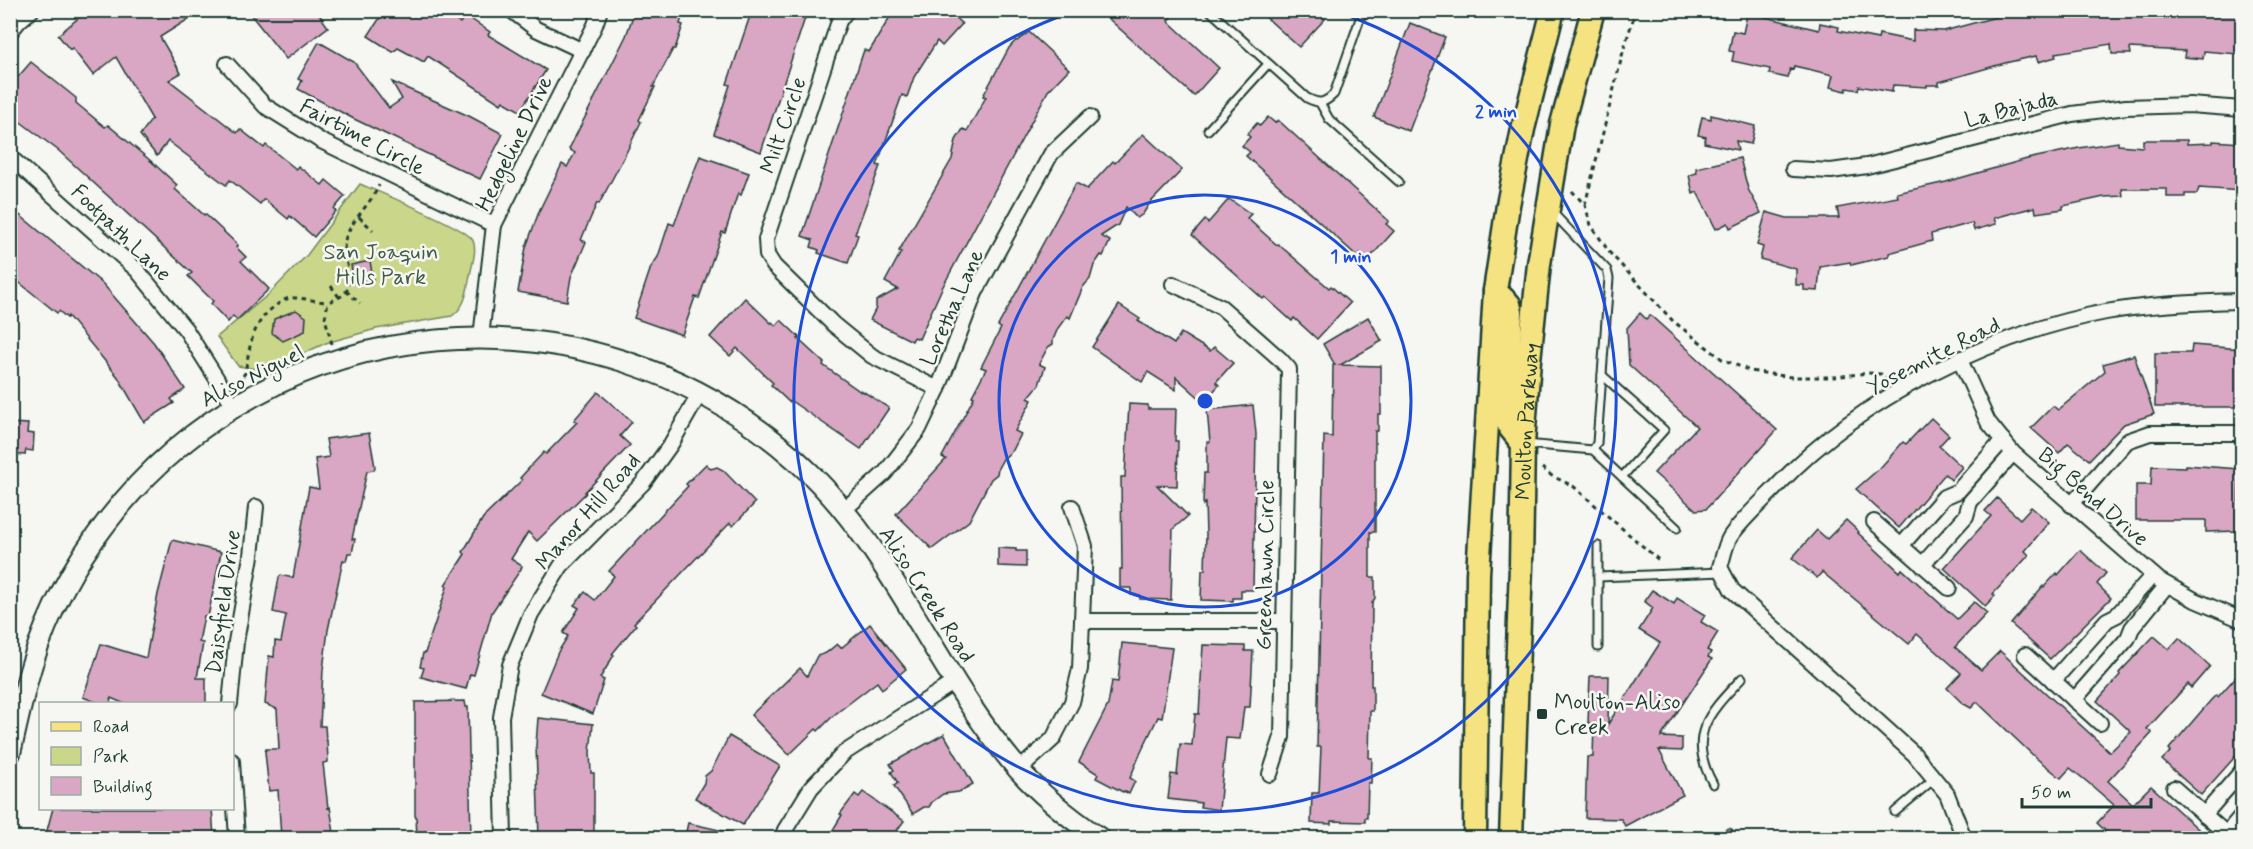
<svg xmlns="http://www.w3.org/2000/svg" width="2253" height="849" viewBox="0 0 2253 849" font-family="Mynerve,sans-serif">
<rect width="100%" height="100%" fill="#f6f6f2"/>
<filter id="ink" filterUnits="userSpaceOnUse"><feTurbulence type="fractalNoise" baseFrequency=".0167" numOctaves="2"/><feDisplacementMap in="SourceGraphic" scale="12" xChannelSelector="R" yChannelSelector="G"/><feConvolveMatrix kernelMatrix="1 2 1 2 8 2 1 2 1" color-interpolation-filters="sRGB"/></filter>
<g filter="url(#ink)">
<path fill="#cad689" stroke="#748a5e" stroke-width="1.5" d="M 360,184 C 379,192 463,226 472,239 C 478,248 472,265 470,275 C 467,291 466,306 452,316 L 376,329 L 326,343 L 291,359 L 257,369 L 238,366 L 217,337 L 269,294 L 307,255 Z"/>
<g fill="#d9a7c3" stroke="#1f3d34" stroke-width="1.5">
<polygon points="94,10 203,10 160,37 181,73 169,80 237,133 240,129 264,148 266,145 296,169 298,166 322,185 326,180 345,196 334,209 336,211 314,237 290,216 288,219 264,199 260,204 230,180 226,185 168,141 157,156 140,135 152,119 116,57 93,75 72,48 70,50 58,35 81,16"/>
<polygon points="247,10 316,10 328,27 286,59"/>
<polygon points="385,10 442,10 460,23 465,15 490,32 488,35 546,70 520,111 503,101 501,104 428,56 424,62 398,48 393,52 368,36"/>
<polygon points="635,10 684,10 680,24 683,25 675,49 673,49 653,87 655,87 639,120 641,122 626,153 599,204 597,203 581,240 586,242 571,277 567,301 518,292 526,247 540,209 562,164 567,167 575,153 569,149 626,36"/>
<polygon points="752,10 793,10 806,15 761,152 714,134 730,85 727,84"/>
<polygon points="894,10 947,10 962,24 942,46 937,41 914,77 907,97 902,95 877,165 880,166 855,234 858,235 848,263 818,253 819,250 811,247 813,240 802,236 864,50 869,52"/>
<polygon points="1099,10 1177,10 1168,21 1219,68 1194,96"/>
<polygon points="1258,10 1315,10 1325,19 1299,47"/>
<polygon points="1748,10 1766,13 1765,17 1819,30 1820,23 1839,27 1838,31 1878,39 1879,34 1913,41 1913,30 1944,31 2022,10 2240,10 2240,19 2242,19 2242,41 2239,41 2238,54 2204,51 2203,59 2184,57 2185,51 2130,48 2131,54 2112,54 2111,44 2055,53 2056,57 2038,62 2036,56 2005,63 1939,82 1939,85 1927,85 1927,87 1893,85 1892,92 1859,86 1858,90 1847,88 1846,91 1830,87 1833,75 1794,66 1793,70 1790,69 1788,78 1769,74 1770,69 1732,61 1734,52 1729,51 1733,31 1743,33"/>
<polygon points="1410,23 1445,37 1409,131 1374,117"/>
<polygon points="1029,32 1069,69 1048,91 942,288 919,339 914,337 912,341 870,320 876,308 876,301 898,289 885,282 901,252 899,251 952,159 956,140 963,129 967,131 986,97 983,96 1009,48 1016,40 1017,41"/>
<polygon points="319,42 354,62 389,108 402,99 392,82 469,116 503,134 480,179 354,119 298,89 302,81 298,79"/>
<polygon points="31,62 76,98 76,103 105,127 108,125 152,162 177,185 175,189 204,215 205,214 238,245 236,247 246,257 241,261 269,289 237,320 233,316 228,322 211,304 213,301 188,276 192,273 59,151 10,114 10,86"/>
<polygon points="1711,115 1755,126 1751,144 1736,141 1738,150 1704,143 1706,137 1698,135 1702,117 1711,119"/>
<polygon points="1268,117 1275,123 1278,120 1389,221 1386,224 1394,231 1368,260 1360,253 1357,256 1246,156 1250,152 1242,146 1250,137 1247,134 1257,123 1260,126"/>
<polygon points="1143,134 1182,170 1149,204 1143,214 1137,218 1126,207 1118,225 1101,236 1110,241 1103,256 1101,255 1094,265 1090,279 1083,287 1070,318 1067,316 1058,328 1053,340 1053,344 1048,347 1039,364 1045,367 1039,385 1028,398 1032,400 1015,431 1021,434 1013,450 1003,459 998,468 997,474 991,479 969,521 932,549 896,514 946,459 942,457 974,397 972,396 986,369 981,367 1001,328 998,326 1076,183 1087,189 1113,161 1115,163"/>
<polygon points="2143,140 2187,140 2187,144 2213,143 2213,141 2242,143 2242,191 2199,188 2197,194 2185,194 2185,197 2167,197 2167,189 2122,189 2123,196 2104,197 2063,206 2063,209 2036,213 2035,207 1994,218 1996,224 1974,230 1972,223 1931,234 1932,241 1889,253 1889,256 1851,265 1850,262 1820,267 1818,291 1804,290 1804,285 1796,285 1796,269 1760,259 1763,247 1757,245 1766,212 1787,218 1839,218 1837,208 1898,197 1897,193 1946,182 2027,159 2079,148 2118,142 2118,145 2143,147"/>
<polygon points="700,156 749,173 741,195 738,193 725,233 722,232 699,298 695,297 682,335 634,318 651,267 658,257 669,223 674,225"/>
<polygon points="1740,158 1748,189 1761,213 1730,228 1728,223 1716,229 1697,192 1693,194 1689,175 1697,173 1696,168"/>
<polygon points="1229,199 1251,214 1247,218 1277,245 1278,244 1329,288 1331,286 1350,303 1317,339 1294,318 1292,321 1265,297 1263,299 1192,235 1205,220 1208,223"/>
<polygon points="10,207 103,284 154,343 185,389 171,399 174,403 144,422 118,377 68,316 67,318 59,311 57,313 10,275"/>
<polygon points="370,261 373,279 354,283 351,265"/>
<polygon points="745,298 771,323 772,322 776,326 781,320 800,338 798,339 824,363 823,365 861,392 861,390 889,408 861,449 791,401 789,402 771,385 773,383 737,348 730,356 710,337"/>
<polygon points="1119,305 1140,319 1138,321 1174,344 1181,333 1210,351 1214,347 1233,363 1216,382 1219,385 1204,402 1176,377 1176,390 1148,372 1142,382 1092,347"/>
<polygon points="296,310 306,317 305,331 283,341 272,333 274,319"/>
<polygon points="1640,313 1646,319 1650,315 1777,430 1706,509 1696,510 1654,473 1697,427 1629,365 1627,328"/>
<polygon points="1368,317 1382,341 1340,365 1381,366 1381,414 1378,414 1378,431 1375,431 1375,532 1370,532 1370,577 1375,577 1375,598 1372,603 1371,686 1373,686 1373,711 1370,711 1369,758 1372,758 1371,783 1368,783 1367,818 1365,818 1365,822 1331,821 1331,824 1311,823 1312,793 1319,793 1321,747 1317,747 1324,436 1332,437 1333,365 1335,365 1323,344"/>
<polygon points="2192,345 2242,349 2242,407 2155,407 2155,353 2191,353"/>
<polygon points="2134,355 2154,414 2124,424 2089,460 2068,443 2059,453 2031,428 2053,406 2058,410 2105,371 2103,364"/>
<polygon points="598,392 632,422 620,436 630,445 585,492 586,493 537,541 528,532 511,559 522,566 521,569 492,612 474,675 470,674 466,689 421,677 424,668 420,667 423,653 425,653 447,587 445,585 465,554 463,552 483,518 522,480 520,478 530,467 544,452 546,454 577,422 574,420"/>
<polygon points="1129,404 1148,405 1148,409 1176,409 1175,441 1178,441 1177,486 1157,485 1188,516 1173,529 1171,600 1140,599 1140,595 1131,595 1131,588 1120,588 1120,569 1122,569 1121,477 1125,477"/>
<polygon points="1253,405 1256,434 1253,590 1241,590 1241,598 1233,598 1233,601 1201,600 1202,570 1205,570 1206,534 1205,503 1203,505 1204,473 1207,473 1207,442 1210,442 1207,410"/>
<polygon points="1931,418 1949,435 1939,446 1962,467 1951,480 1945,474 1899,528 1856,489 1881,467 1903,442 1906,444"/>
<polygon points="10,423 28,424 27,433 34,434 33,451 26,450 25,455 10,454"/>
<polygon points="369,433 375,467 374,470 367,471 352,539 355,539 352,553 348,553 346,561 343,560 328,630 323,670 320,726 325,726 326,740 327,740 328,762 323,763 328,808 330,807 334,833 332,834 333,838 281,838 278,790 269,791 265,752 266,749 279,749 277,709 265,704 269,656 274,657 275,641 281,642 286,615 273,612 279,577 281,575 293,578 309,487 319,489 315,459 329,457 326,439"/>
<polygon points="706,464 711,469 717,467 723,470 755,503 733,526 730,523 634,623 636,625 612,654 614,655 600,678 604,680 593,714 541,693 558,652 568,636 563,633 579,608 574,605 585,592 595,600 614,576 609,571 688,486 686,484"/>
<polygon points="2186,465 2239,469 2238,531 2206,532 2206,520 2136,520 2136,485 2151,485 2152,466 2186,467"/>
<polygon points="1997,498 2020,519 2031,507 2049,522 2025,551 2029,555 1993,594 1995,596 1985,606 1944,568 1991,516 1985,511"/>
<polygon points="1846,520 1859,532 1858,533 1900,572 1902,569 1957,619 1974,602 1987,613 1955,647 1981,670 2000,651 2110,752 2131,732 2097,701 2120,675 2119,673 2154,636 2169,649 2179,638 2210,666 2191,688 2188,684 2147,729 2152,733 2108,781 2133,804 2151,786 2208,838 2113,838 2097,823 2114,805 2091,785 2070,768 2061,778 2036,758 1977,702 1971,708 1962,703 1947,688 1961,673 1917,634 1909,644 1822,572 1817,578 1792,558 1817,530 1827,539"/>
<polygon points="172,540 221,552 208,617 204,616 199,642 203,643 197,678 206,678 206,704 125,704 111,698 110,704 101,704 83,697 101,644 146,658 158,594"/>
<polygon points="998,548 1016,549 1016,551 1026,551 1026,567 998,566"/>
<polygon points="2080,550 2106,573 2097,584 2111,598 2050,659 2011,624 2043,586 2044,587 2057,573 2058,575"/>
<polygon points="1652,590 1674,604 1677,598 1705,615 1701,622 1718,632 1707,650 1711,652 1708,657 1712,659 1661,737 1682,738 1682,751 1659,750 1683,795 1625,826 1621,819 1585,818 1587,757 1593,757 1594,723 1588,723 1590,676 1609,676 1608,724 1660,643 1639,630 1653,608 1644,601"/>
<polygon points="870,624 906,669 882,689 877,682 834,715 818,731 816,729 789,755 751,715 800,668 807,676 817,656 826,653 837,644 841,648"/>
<polygon points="1122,643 1172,648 1162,718 1158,717 1141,752 1130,778 1135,781 1129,794 1124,791 1123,792 1096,778 1098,774 1079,762 1108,705 1112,681 1118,682"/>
<polygon points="1203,645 1245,646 1245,651 1253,651 1250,707 1244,707 1240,739 1226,738 1219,810 1200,807 1201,803 1168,799 1171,774 1177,775 1180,744 1192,745 1195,714 1199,714"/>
<polygon points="2242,670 2242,749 2201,795 2162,760 2171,751 2169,749 2211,700 2216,695 2218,697"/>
<polygon points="465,701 466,707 468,707 471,838 417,838 416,816 415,816 415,702"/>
<polygon points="538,718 593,724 590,752 591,773 594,773 594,838 539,838 536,745"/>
<polygon points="944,734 973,784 959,792 943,794 932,802 929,807 924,807 913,814 894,786 898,783 891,772 894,770 890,764"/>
<polygon points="729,736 780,766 743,825 695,798 704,783 705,776 711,771"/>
<polygon points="863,792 904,821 895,833 894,838 828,838 842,815 840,814 855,794 859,797"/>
<polygon points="53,808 212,808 214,838 45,838"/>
<polygon points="688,823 733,833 733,838 696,838 685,836"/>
</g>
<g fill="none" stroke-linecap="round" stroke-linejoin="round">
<defs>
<g id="lane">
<path d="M 1209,10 L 1307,98 C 1319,104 1324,104 1334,94 L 1363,10"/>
<polyline points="1320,103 1329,119 1399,182"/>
<polyline points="1208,130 1268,64"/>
<polyline points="1602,375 1664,430 1622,477"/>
<polyline points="1525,444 1593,450 1597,443 1609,278 1607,270 1553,213"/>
<polyline points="1593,450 1677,528"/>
<polyline points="1598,577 1723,572"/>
<polyline points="1598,647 1598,546"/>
<path d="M 1713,784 C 1686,735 1709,713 1742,678"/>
<polyline points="1895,812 1934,779"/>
<polyline points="1729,838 1729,833"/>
</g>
<g id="street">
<polyline points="511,10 536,29 583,51"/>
<polyline points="847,10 839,21 766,239 767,255 774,266 834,325 872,356 938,389"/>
<polyline points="10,32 19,21 32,10"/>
<polyline points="227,64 265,106 321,141 494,225"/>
<polyline points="10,157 137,270 186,330 234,406"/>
<polyline points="1793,169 1831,171 1867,166 2072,114 2126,107 2190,105 2242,109"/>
<polyline points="1173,284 1221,307 1280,359 1289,369 1282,737 1270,774"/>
<polyline points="481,337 494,225 595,25 600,10"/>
<polyline points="1960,360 1988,422 2013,453 2159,580 2195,600 2242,620"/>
<polyline points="2071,505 2127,441 2150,433 2242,433"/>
<polyline points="845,509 885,473 919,429 938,389 975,293 1051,154 1090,117"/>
<polyline points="1874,522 1949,588"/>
<polyline points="1901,546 1944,497 1958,491 2003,440"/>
<polyline points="1922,565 1966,516 1970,502 2013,453"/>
<polyline points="1083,621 1284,621"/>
<polyline points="2025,655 2100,723"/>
<polyline points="2053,681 2107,620 2117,615 2153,575"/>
<polyline points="2074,700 2128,638 2132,628 2167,585"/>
<polyline points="230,704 236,642 251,556 256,507"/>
<polyline points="232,761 237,838"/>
<polyline points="1019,770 1053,739 1072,702 1080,669 1085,546 1072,507"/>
<polyline points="2174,788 2231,838"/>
<polyline points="2204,815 2242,771"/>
<polyline points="2226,834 2242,815"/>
<polyline points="504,838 501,717 510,665 531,614 561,566 643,483 671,444 700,393"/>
<polyline points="782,838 785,830 811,788 844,753 956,681"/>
<path d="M 1964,838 L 1947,794 L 1914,754 L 1732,590 L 1720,567 C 1723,558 1725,545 1730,537 C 1741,520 1766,498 1780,483 C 1862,397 1990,334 2106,312 C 2151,304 2197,302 2242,301"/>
</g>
<path id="secondary" d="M 10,753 C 17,724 23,693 32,664 C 48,614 74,564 106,523 C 273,303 591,277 796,460 C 892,546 935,673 1018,769 C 1042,796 1070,818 1099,838"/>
<g id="primary">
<polyline points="1495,291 1509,304 1511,313 1505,417 1511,429 1523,444"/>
<polyline points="1475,838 1478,574 1495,291 1508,205 1523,129 1553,10"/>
<path id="s1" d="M 1511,838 L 1521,566 L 1523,444 L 1529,360 L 1539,264 L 1562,124 L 1593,10"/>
</g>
</defs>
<use href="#lane" stroke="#1f3d34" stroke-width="11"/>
<use href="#street" stroke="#1f3d34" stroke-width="18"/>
<use href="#secondary" stroke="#1f3d34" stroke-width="24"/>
<use href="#primary" stroke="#1f3d34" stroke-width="27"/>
<g stroke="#1f3d34" stroke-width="3" stroke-dasharray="4.5 4.5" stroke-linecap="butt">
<polyline points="1572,191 1585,205 1591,225 1609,252 1673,321 1722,359 1750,371 1791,377 1834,377 1868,373 1881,374 1887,381"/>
<polyline points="1585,205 1624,48 1636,10"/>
<polyline points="359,217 373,230"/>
<polyline points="331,286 339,297"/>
<polyline points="346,291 360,303"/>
<path d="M 332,344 L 325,318 L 328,302 C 369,290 337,262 346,237 C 353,218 371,204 379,185"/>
<path d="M 243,376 L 245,373 C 250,345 252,321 278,304 C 283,300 289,297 295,298 C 306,298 317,302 328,302"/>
<polyline points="1542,468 1552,476 1573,486 1661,562"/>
</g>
<use href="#lane" stroke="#f6f6f2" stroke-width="7"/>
<use href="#street" stroke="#f6f6f2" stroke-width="14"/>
<use href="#secondary" stroke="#f6f6f2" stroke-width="20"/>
<use href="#primary" stroke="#f5e381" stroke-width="22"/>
</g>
</g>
<g fill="none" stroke="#1d4ed8" stroke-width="3">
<circle cx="1205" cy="401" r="206"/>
<path d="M1335 11A411 411 0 1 1 1075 11"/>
</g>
<rect fill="#1f3d34" stroke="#f6f6f2" stroke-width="2" x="1536" y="708" width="12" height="12" rx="3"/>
<g text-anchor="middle" stroke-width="5" stroke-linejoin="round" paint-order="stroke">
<g font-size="22" fill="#1f3d34" stroke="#f6f6f2">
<text transform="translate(2011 108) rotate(-14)" y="8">La Bajada</text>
<text transform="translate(782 125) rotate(-71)" y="8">Milt Circle</text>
<text transform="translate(363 136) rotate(28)" y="8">Fairtime Circle</text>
<text transform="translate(513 143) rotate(-64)" y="8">Hedgeline Drive</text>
<text transform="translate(122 232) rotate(44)" y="8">Footpath Lane</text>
<text transform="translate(951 307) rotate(-66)" y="8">Loretha Lane</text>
<text transform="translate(1933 355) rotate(-27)" y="8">Yosemite Road</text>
<text transform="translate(252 375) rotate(-27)" y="8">Aliso Niguel</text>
<text dy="8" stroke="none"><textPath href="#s1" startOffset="417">Moulton Parkway</textPath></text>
<text transform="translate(2094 496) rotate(41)" y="8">Big Bend Drive</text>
<text transform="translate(587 511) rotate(-49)" y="8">Manor Hill Road</text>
<text transform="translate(1264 565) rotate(-89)" y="8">Greenlawn Circle</text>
<text transform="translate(928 594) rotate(57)" y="8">Aliso Creek Road</text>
<text transform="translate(222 602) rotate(-82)" y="8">Daisyfield Drive</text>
</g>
<g font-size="22" fill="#415c45" stroke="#f6f6f2">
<text x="381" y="259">San Joaquin<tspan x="381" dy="25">Hills Park</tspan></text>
</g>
<g font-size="22" fill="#1f3d34" stroke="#f6f6f2" text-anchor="start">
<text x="1554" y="709">Moulton-Aliso<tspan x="1554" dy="25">Creek</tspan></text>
</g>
</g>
<circle cx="1205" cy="401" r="9" fill="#1d4ed8" stroke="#f6f6f2" stroke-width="3"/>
<g font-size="18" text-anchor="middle" font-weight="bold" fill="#1d4ed8" stroke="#f6f6f2" stroke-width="5" stroke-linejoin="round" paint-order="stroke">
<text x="1496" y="117">2 min</text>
<text x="1351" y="262">1 min</text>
</g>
<rect width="2253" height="849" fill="none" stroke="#f6f6f2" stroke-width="36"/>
<rect x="18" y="18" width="2217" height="813" fill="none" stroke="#1f3d34" stroke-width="2" filter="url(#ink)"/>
<rect x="39" y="702" width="195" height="108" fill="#f6f6f2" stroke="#a0aca6" stroke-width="1.5"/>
<rect x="51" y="722" width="30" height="9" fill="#f5e381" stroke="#a0aca6" stroke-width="1.5"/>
<text x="93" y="732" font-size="18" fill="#1f3d34">Road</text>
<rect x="51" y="747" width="30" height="18" fill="#cad689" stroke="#a0aca6" stroke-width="1.5"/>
<text x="93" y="762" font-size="18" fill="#1f3d34">Park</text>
<rect x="51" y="777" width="30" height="18" fill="#d9a7c3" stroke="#a0aca6" stroke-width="1.5"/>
<text x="93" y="792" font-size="18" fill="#1f3d34">Building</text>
<path d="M2022 798v9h129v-9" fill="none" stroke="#1f3d34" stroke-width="3"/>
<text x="2031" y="798" font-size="18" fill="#1f3d34" stroke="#f6f6f2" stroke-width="4.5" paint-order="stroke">50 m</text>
</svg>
